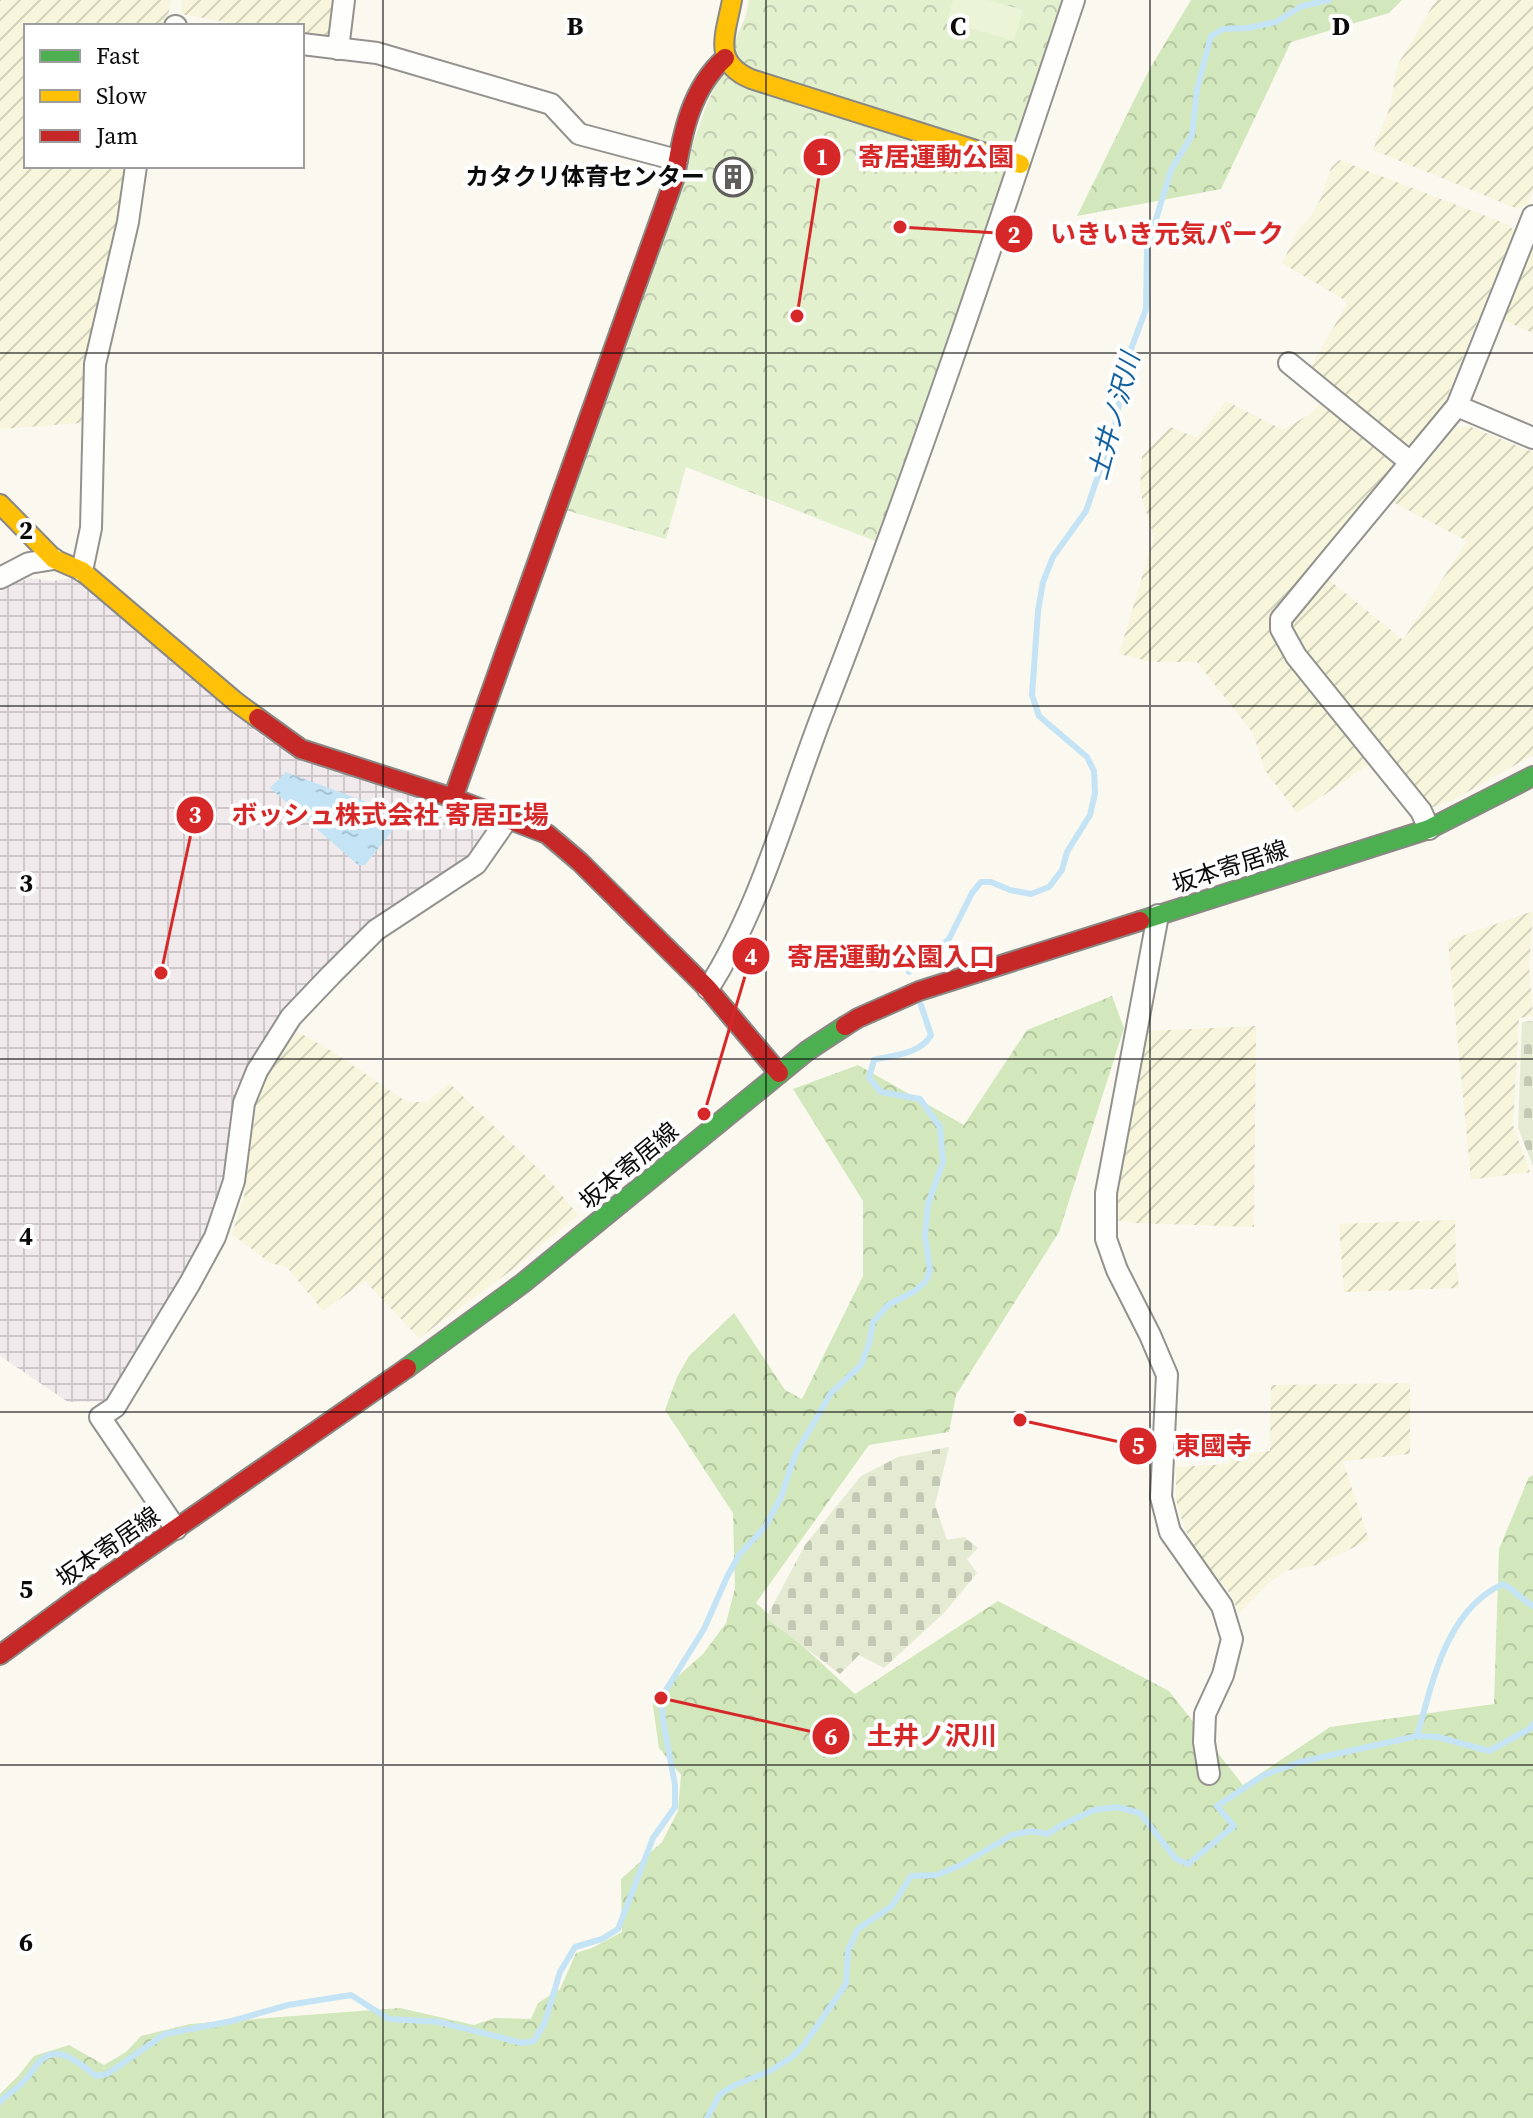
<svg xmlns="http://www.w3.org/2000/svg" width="1533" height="2118" viewBox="0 0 1533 2118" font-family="'Source Serif 4','Noto Sans JP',serif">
<defs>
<pattern id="industrial-grid" width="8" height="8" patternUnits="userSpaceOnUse" patternTransform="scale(2)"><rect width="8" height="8" fill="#f1eaed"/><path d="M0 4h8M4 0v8" fill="none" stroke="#cdc7ca"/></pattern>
<pattern id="farmland-furrows" width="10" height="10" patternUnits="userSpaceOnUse" patternTransform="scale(2)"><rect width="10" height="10" fill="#f7f5db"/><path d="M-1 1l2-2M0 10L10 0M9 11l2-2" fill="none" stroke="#d2d1bb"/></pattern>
<pattern id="forest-crowns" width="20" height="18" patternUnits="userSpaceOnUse" patternTransform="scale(2)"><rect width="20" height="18" fill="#d2e8bc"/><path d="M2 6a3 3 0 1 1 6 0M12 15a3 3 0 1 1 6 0" fill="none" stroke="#b3c6a0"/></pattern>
<pattern id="cemetery-stones" width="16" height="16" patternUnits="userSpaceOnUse" patternTransform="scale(2)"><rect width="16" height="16" fill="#e5ebd3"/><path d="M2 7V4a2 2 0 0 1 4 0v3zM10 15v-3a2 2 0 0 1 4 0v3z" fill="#c3c8b4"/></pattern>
<pattern id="park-crowns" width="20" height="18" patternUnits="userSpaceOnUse" patternTransform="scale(2)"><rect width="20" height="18" fill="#e2f0ce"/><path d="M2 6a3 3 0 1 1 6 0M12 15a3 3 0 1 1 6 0" fill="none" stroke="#c1ccb0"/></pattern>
<pattern id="water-ripples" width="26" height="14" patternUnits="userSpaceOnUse" patternTransform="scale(2)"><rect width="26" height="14" fill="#c4e4f5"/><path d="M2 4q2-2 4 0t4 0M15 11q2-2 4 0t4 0" fill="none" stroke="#a7c2d1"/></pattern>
</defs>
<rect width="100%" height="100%" fill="#faf8ef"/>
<polygon fill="url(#industrial-grid)" points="78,577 264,737 487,825 487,835 468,859 277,1025 213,1223 195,1255 111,1401 68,1402 0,1356 0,592 11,585 30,578 52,581"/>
<g fill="url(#farmland-furrows)">
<polygon points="0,0 171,0 166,26 26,26 26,166 127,166 124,175 121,216 83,365 84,415 80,423 0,429"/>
<polygon points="182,0 336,0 332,39 302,35 302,26 249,26 181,14"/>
<polygon points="1436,0 1533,0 1533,190 1528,204 1518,209 1373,150 1390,107 1397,66"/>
<polygon points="1339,160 1509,225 1514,231 1444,404 1409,446 1309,370 1348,302 1282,263 1298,231 1312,215 1321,198 1331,168"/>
<polygon points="1533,241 1533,333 1503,320"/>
<polygon points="1323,400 1395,463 1269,622 1273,636 1370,764 1297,813 1265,770 1253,733 1197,662 1152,662 1119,654 1154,537 1140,492 1142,456 1170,427 1197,438 1226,401 1283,430 1310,414"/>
<polygon points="1469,426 1533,452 1533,755 1453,800 1430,808 1296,639 1291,628 1293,619 1328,579 1403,640 1467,541 1393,502 1456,428"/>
<polygon points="1533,911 1529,967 1533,1016 1519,1018 1513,1125 1530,1172 1471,1180 1448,941"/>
<polygon points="1256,1026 1254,1227 1135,1223 1111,1219 1121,1140 1147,1031"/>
<polygon points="298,1032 330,1050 407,1102 427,1102 449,1083 546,1176 578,1215 509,1272 419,1338 365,1281 323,1311 287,1267 270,1263 232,1234 244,1197 258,1092 273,1061"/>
<polygon points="1455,1220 1456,1263 1459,1288 1344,1292 1339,1224"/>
<polygon points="1410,1383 1410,1454 1343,1461 1369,1540 1317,1565 1285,1571 1265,1586 1239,1613 1231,1595 1195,1549 1184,1527 1176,1500 1176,1467 1229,1464 1228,1454 1270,1451 1271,1385"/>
</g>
<g fill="url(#forest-crowns)">
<polygon points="1191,0 1402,0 1389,13 1291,42 1221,189 1077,216 1149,70"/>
<polygon points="1112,996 1124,1028 1059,1232 956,1395 949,1432 869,1445 756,1603 855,1694 998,1601 1169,1691 1243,1785 1330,1727 1494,1704 1499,1549 1529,1477 1533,1475 1533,2118 0,2118 0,2094 18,2076 34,2056 69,2045 104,2065 126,2052 141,2036 190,2024 400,2008 474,2025 495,2018 531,2019 538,2003 560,1989 576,1953 592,1948 622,1932 621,1879 662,1842 678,1811 681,1775 659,1748 652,1699 703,1654 726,1623 735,1588 733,1513 665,1410 677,1377 689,1356 734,1313 785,1390 802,1399 863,1276 863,1201 793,1089 858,1065 964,1125 1027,1030"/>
</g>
<g fill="url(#cemetery-stones)">
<polygon points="1533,1021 1533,1166 1518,1128 1522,1022"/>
<polygon points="949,1447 935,1505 947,1540 964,1537 978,1548 967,1559 977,1573 944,1613 884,1668 859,1655 840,1674 766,1618 805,1545 861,1476 898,1457"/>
</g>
<polygon fill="url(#park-crowns)" points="749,0 1069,0 880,543 686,467 666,539 565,510 705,109 745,18"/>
<polygon fill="#ecf4d8" points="953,0 988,0 1023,10 1014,41 947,21"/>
<polygon fill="url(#water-ripples)" points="286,772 404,816 365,865 358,865 270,788"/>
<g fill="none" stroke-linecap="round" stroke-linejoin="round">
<g stroke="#c4e4f5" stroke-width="6">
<polyline points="909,972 911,965 930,955 949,939 972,893 981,882 991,882 1010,890 1031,894 1049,887 1062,870 1067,852 1090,815 1095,793 1094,771 1087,757 1039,716 1032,695 1038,611 1043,582 1053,557 1086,511 1115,426 1127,360 1146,309 1147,249 1171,170 1192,135 1197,89 1211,36 1223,29 1248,28 1276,22 1302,6 1329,0"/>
<polyline points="1417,1736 1438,1737 1489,1751 1531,1728 1533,1724"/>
<path d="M 0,2102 C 7,2093 17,2090 24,2081 C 30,2075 34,2067 40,2061 C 59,2043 80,2064 96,2076 L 107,2074 L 165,2034 L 232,2021 L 288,2005 L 351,1995 L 389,2019 L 439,2022 L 522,2043 L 534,2041 L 545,2022 L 560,1972 L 575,1947 L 602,1939 L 618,1929 L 653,1838 L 675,1807 L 675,1785 L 663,1720 L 661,1698 L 704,1629 L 727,1577 L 739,1555 L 765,1527 L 781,1497 L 795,1455 L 831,1393 L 861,1365 L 869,1344 L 873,1322 L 888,1305 L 915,1291 L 926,1281 L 930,1270 L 925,1236 L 928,1204 L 943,1162 L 940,1127 L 920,1099 L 881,1092 L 869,1078 L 874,1060 C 893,1055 921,1054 931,1035 L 921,1005"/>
<path d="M 707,2118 L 720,2094 L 735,2085 L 770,2071 L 792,2057 L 804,2045 L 846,1984 L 848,1950 L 858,1929 L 892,1906 L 911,1876 L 937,1875 L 961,1865 L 1012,1835 L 1031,1831 L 1048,1834 L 1060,1826 L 1094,1810 L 1116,1807 L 1140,1813 L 1176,1859 L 1188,1864 L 1234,1826 L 1217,1806 L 1264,1775 L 1300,1762 L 1417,1736 C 1433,1681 1446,1610 1503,1584 C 1515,1590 1522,1600 1533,1606"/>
</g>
<defs>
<g id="street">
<polyline points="175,26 176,26"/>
<polyline points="302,44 377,53 551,104 579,134 677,160"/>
<polyline points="338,49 344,0"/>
<polyline points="1289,363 1410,462"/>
<polyline points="1457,406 1533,438"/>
<polyline points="82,571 91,528 95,364 128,222 136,166"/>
<polyline points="0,578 29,563 54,559"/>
<polyline points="1429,829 1421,811 1296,656 1281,629 1281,619 1457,406 1533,216"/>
<polyline points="1158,915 1106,1193 1106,1239 1117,1270 1150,1335 1167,1375 1161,1497 1170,1532 1222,1606 1232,1639 1223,1675 1205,1714 1204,1742 1209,1774"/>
<path d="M 708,989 C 761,906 787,806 822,715 C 914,480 994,240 1074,0"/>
<polyline points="176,1529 100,1417 115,1407 190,1283 215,1237 234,1181 244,1103 257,1071 291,1017 331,975 376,930 476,864 508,818"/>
</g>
<g id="fast">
<polyline points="1140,921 1429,829 1533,776"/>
<polyline points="407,1368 523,1283 807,1051 845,1026"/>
</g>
<g id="slow">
<path d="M 732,0 C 726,34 711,62 751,79 L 1020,164"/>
<polyline points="0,504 54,559 82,571 236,702 258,718"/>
</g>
<g id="jam">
<polyline points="258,718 301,749 453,798 547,834 580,862 708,989 779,1073"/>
<path d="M 453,798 L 675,177 C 682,134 691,88 725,58"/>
<polyline points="845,1026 858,1018 919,991 1140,921"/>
<polyline points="0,1655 95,1585 407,1368"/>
</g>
</defs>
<use href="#street" stroke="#93928e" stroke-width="24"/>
<use href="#fast" stroke="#898884" stroke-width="22"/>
<use href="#slow" stroke="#898884" stroke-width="22"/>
<use href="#jam" stroke="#898884" stroke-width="22"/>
<use href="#street" stroke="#fefefd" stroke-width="20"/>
<use href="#fast" stroke="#4caf50" stroke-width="18"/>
<use href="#slow" stroke="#ffc107" stroke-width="18"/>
<use href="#jam" stroke="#c62828" stroke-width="18"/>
</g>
<path fill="none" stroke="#0b0b0b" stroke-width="2" stroke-opacity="0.55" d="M 383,0 L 383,2118M 766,0 L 766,2118M 1150,0 L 1150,2118M 0,353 L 1533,353M 0,706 L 1533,706M 0,1059 L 1533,1059M 0,1412 L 1533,1412M 0,1765 L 1533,1765"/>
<defs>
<symbol id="building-ring" viewBox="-11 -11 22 22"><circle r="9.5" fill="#fff" stroke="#5f5e5b" stroke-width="1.5"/><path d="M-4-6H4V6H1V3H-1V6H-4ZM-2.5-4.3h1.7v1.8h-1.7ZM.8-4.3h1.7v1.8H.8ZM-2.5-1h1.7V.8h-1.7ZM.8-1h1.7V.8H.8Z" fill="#5f5e5b"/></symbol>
</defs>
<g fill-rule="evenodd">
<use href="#building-ring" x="711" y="155" width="44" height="44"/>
</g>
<g text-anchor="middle" stroke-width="8" stroke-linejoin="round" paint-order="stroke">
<g font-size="24" font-weight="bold" fill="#0b0b0b" stroke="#fff" text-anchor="end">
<text x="705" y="185">カタクリ体育センター</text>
</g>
<g font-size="24" fill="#0b0b0b" stroke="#fff">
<text transform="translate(1230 867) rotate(-18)" y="8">坂本寄居線</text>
<text transform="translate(629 1166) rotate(-40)" y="8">坂本寄居線</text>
<text transform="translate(108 1547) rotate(-35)" y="8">坂本寄居線</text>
</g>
<g font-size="26" font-style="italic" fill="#12609f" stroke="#fff">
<text transform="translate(1114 416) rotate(-75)" y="9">土井ノ沢川</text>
</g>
</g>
<g font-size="26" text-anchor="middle" font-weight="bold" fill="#0b0b0b" stroke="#fff" stroke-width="8" stroke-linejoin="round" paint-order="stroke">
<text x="575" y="35">B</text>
<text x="958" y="35">C</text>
<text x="1341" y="35">D</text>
<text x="26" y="539">2</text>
<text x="26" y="892">3</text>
<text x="26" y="1245">4</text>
<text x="26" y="1598">5</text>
<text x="26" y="1951">6</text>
</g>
<path fill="none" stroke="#d62828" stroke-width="3" d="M797 316L822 157M900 227L1014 234M161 973L195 815M704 1114L751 956M1020 1420L1138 1446M661 1698L831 1736"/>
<g fill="#d62828" stroke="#fff" stroke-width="3">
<circle cx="797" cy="316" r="8"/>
<circle cx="900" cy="227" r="8"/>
<circle cx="161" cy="973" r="8"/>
<circle cx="704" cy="1114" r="8"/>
<circle cx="1020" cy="1420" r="8"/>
<circle cx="661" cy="1698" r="8"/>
<circle cx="822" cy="157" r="20"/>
<circle cx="1014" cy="234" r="20"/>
<circle cx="195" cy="815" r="20"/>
<circle cx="751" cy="956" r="20"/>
<circle cx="1138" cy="1446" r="20"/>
<circle cx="831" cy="1736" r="20"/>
</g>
<g font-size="24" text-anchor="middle" font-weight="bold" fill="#fff">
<text x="822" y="165">1</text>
<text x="1014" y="243">2</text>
<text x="195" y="823">3</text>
<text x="751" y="965">4</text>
<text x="1138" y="1454">5</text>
<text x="831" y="1745">6</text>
</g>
<g font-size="26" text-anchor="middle" font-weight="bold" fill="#d62828" stroke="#fff" stroke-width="8" stroke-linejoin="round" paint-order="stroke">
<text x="936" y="166">寄居運動公園</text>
<text x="1167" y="243">いきいき元気パーク</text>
<text x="390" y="824">ボッシュ株式会社 寄居工場</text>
<text x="891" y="966">寄居運動公園入口</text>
<text x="1213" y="1455">東國寺</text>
<text x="932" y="1745">土井ノ沢川</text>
</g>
<rect x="24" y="24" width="280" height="144" fill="#ffffff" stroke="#9d9d9d" stroke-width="2"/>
<rect x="40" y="50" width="40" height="12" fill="#4caf50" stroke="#9d9d9d" stroke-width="2"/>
<text x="96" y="64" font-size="24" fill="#0b0b0b">Fast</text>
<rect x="40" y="90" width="40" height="12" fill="#ffc107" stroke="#9d9d9d" stroke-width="2"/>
<text x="96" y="104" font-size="24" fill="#0b0b0b">Slow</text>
<rect x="40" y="130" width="40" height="12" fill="#c62828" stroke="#9d9d9d" stroke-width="2"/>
<text x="96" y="144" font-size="24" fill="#0b0b0b">Jam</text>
</svg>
